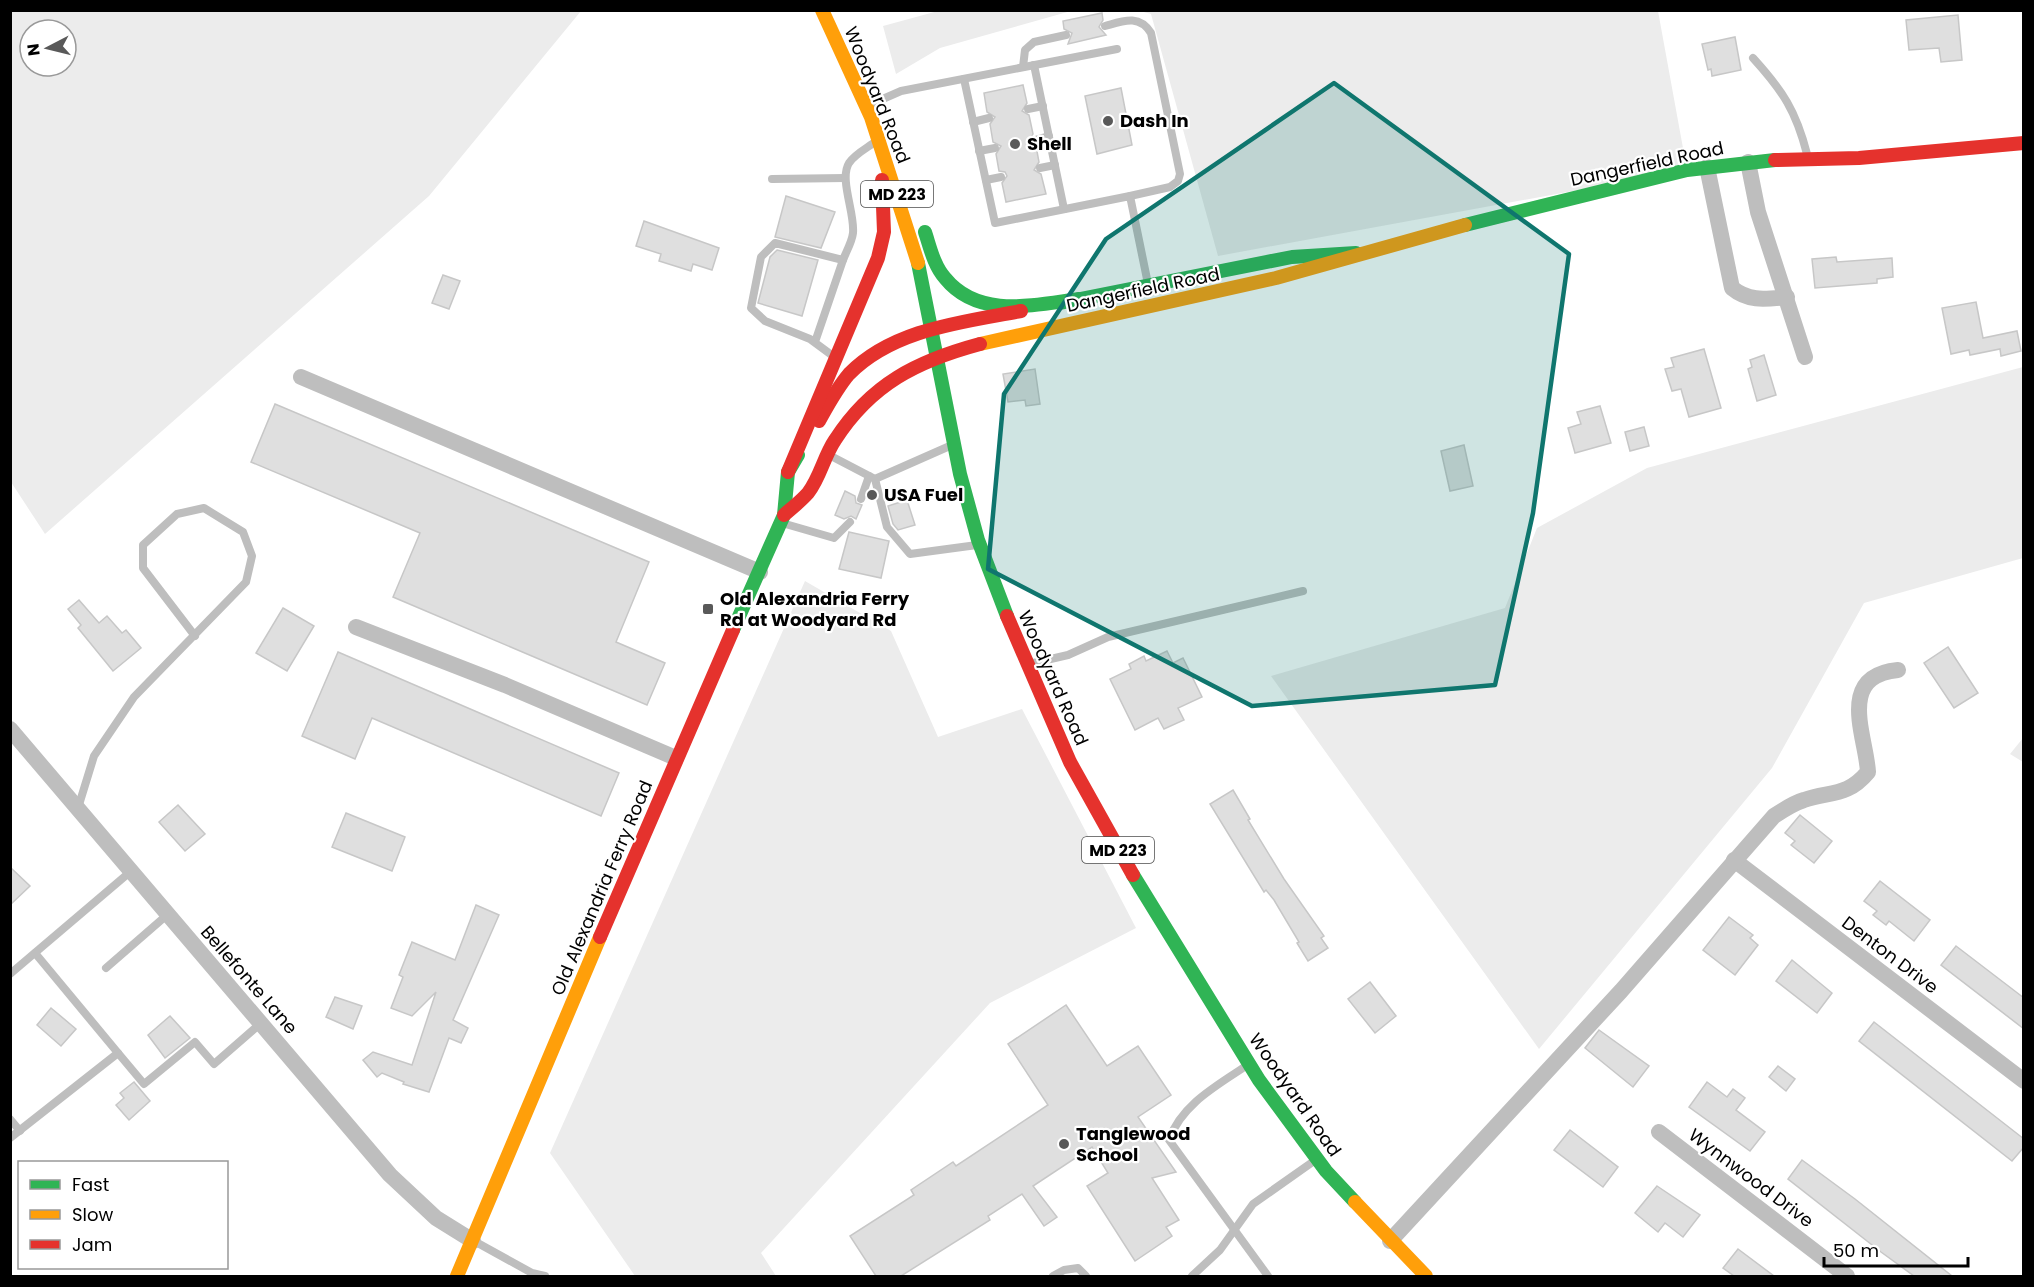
<svg xmlns="http://www.w3.org/2000/svg" width="2034" height="1287" viewBox="0 0 2034 1287" font-family="Poppins,sans-serif">
<rect width="100%" height="100%" fill="#fff"/>
<g fill="#ececec" fill-rule="evenodd">
<path d="M 10,11 L 11,10 L 581,11 L 429,196 L 45,534 L 11,482 ZM 30,30 L 66,30 L 66,66 L 30,66 Z"/>
<polygon points="938,11 938,10 1071,11 940,48 896,74 883,26"/>
<polygon points="1140,11 1658,11 1687,170 1218,256 1151,14"/>
<polygon points="2023,367 2023,558 1864,603 1772,768 1539,1049 1271,676 1505,608 1537,528 1647,468"/>
<polygon points="805,581 891,631 938,737 1022,709 1136,928 990,1003 761,1253 776,1276 635,1276 550,1153"/>
<polygon points="2023,738 2023,762 2010,754"/>
</g>
<g fill="#dfdfdf" stroke="#c7c7c7" stroke-width="1.5">
<polygon points="1102,13 1103,20 1099,27 1106,35 1068,44 1072,33 1064,29 1063,21"/>
<polygon points="1958,15 1962,60 1941,62 1939,48 1909,50 1906,20"/>
<polygon points="1735,37 1741,70 1712,76 1711,69 1708,70 1702,44"/>
<polygon points="1023,85 1027,103 1022,111 1029,115 1033,134 1029,141 1036,146 1039,162 1034,170 1041,174 1046,194 1006,202 1002,183 1007,176 1005,172 999,171 996,154 1001,146 993,142 990,124 995,117 987,112 984,93"/>
<polygon points="1121,88 1132,145 1097,154 1085,96"/>
<polygon points="786,196 835,212 821,248 775,237"/>
<polygon points="644,221 719,248 712,270 693,264 691,271 659,261 661,254 636,246"/>
<polygon points="777,250 818,260 802,316 758,303 770,257"/>
<polygon points="1836,257 1837,262 1892,258 1893,277 1877,279 1877,283 1815,288 1812,259"/>
<polygon points="443,275 460,281 449,309 432,303"/>
<polygon points="1976,302 1983,338 2017,331 2021,351 2001,356 2000,349 1970,355 1969,350 1951,354 1942,308"/>
<polygon points="1704,349 1721,408 1689,417 1681,389 1672,391 1665,369 1674,367 1671,358"/>
<polygon points="1764,355 1776,395 1757,401 1748,369 1752,367 1750,360"/>
<polygon points="1035,369 1040,404 1026,406 1025,400 1008,402 1003,374"/>
<polygon points="275,404 649,562 616,642 665,663 647,705 393,597 420,533 251,462"/>
<polygon points="1600,406 1611,443 1575,453 1568,428 1581,424 1577,412"/>
<polygon points="1644,427 1649,446 1630,451 1625,432"/>
<polygon points="1464,445 1473,486 1450,491 1441,451"/>
<polygon points="845,491 855,496 856,503 862,505 856,519 851,516 844,519 835,515"/>
<polygon points="907,500 915,525 898,530 893,524 888,506"/>
<polygon points="849,532 889,541 881,578 839,569"/>
<polygon points="79,600 99,623 107,616 122,633 126,630 141,648 113,671 78,628 81,625 68,609"/>
<polygon points="283,608 314,626 287,671 256,653"/>
<polygon points="1948,647 1978,693 1954,708 1924,663"/>
<polygon points="1167,651 1173,663 1183,658 1202,697 1178,708 1184,720 1164,729 1158,718 1135,730 1110,679 1131,669 1129,664 1144,656 1146,661"/>
<polygon points="338,652 619,773 601,816 372,718 355,759 302,736"/>
<polygon points="1233,790 1250,819 1248,820 1284,879 1324,936 1321,938 1328,948 1308,961 1297,943 1299,942 1274,900 1266,890 1264,892 1210,804"/>
<polygon points="178,805 205,834 185,851 159,822"/>
<polygon points="346,813 405,837 392,871 332,847"/>
<polygon points="1800,815 1832,841 1814,863 1791,845 1795,841 1785,833"/>
<polygon points="10,867 30,886 10,905"/>
<polygon points="1880,881 1930,920 1914,941 1889,921 1886,925 1873,915 1877,911 1864,901"/>
<polygon points="476,905 499,915 453,1020 468,1028 461,1043 449,1038 429,1092 403,1084 404,1082 382,1073 377,1077 363,1060 373,1052 412,1065 436,992 412,1016 391,1008 403,977 399,975 412,942 455,960"/>
<polygon points="1729,917 1753,935 1750,938 1758,945 1735,975 1703,950"/>
<polygon points="1956,946 2024,998 2024,1029 1941,965"/>
<polygon points="1792,960 1832,993 1817,1013 1776,981"/>
<polygon points="1370,982 1396,1016 1375,1033 1348,999"/>
<polygon points="335,997 362,1006 353,1029 326,1017"/>
<polygon points="1066,1005 1107,1066 1138,1046 1171,1095 1138,1117 1176,1172 1152,1178 1179,1220 1166,1227 1172,1236 1135,1261 1087,1186 1108,1173 1092,1147 1033,1186 1057,1217 1044,1226 1022,1194 988,1216 990,1220 901,1276 876,1276 850,1236 914,1195 911,1190 953,1162 956,1166 1048,1105 1008,1044"/>
<polygon points="51,1008 76,1029 61,1046 37,1025"/>
<polygon points="170,1016 190,1038 165,1058 148,1035"/>
<polygon points="1874,1022 2024,1139 2024,1147 2012,1161 1859,1041"/>
<polygon points="1599,1030 1649,1066 1633,1087 1585,1048"/>
<polygon points="1778,1066 1795,1079 1786,1091 1769,1077"/>
<polygon points="134,1082 150,1101 129,1120 116,1105 124,1098 120,1093"/>
<polygon points="1707,1082 1727,1097 1733,1089 1745,1098 1736,1110 1765,1132 1750,1151 1689,1107"/>
<polygon points="1570,1130 1618,1167 1603,1187 1554,1150"/>
<polygon points="1802,1160 1855,1199 1952,1276 1914,1276 1881,1252 1788,1179"/>
<polygon points="1657,1186 1700,1215 1683,1237 1665,1223 1658,1232 1635,1213"/>
<polygon points="1738,1249 1774,1276 1734,1276 1723,1268"/>
</g>
<g fill="none" stroke-linecap="round" stroke-linejoin="round">
<g stroke="#bebebe" stroke-width="8">
<path d="M 1105,26 C 1123,21 1139,14 1151,33 L 1180,174 L 1178,181 L 1170,187 L 1130,196"/>
<path d="M 1753,58 C 1783,91 1796,111 1807,154"/>
<polyline points="1034,65 1064,209"/>
<polyline points="1023,67 1025,50 1034,42 1066,35"/>
<polyline points="964,79 995,223 1130,196 1148,284"/>
<polyline points="869,105 901,91 1117,49"/>
<polyline points="1028,109 1043,106"/>
<polyline points="973,122 989,118"/>
<polyline points="1035,140 1049,136"/>
<polyline points="979,151 995,148"/>
<polyline points="1040,168 1055,165"/>
<polyline points="772,179 845,178"/>
<polyline points="986,180 1001,177"/>
<path d="M 843,260 C 846,252 852,242 853,233 C 855,213 839,179 849,163 C 855,154 867,148 875,142"/>
<polyline points="815,342 843,260 775,243 761,257 751,308 765,321 810,339 833,356"/>
<polyline points="829,455 875,479 887,527 910,554 977,545"/>
<polyline points="875,479 952,445"/>
<polyline points="861,499 869,476"/>
<polyline points="782,523 834,538 850,522"/>
<polyline points="1029,664 1068,655 1108,637 1303,591"/>
<polyline points="78,808 94,756 134,697 246,582 252,556 243,532 204,508 177,514 143,545 143,568 195,636"/>
<polyline points="35,953 118,1053"/>
<polyline points="106,968 167,915"/>
<polyline points="10,974 130,872"/>
<path d="M 1246,1066 C 1216,1086 1181,1105 1169,1140 L 1268,1276"/>
<polyline points="10,1119 20,1131"/>
<polyline points="10,1138 118,1053 144,1084 195,1042 214,1064 261,1023"/>
<polyline points="474,1241 532,1273 545,1276"/>
<polyline points="1053,1276 1064,1270 1078,1268 1086,1276"/>
<polyline points="1192,1276 1220,1250 1253,1204 1314,1161"/>
</g>
<g stroke="#bebebe" stroke-width="16">
<polyline points="1748,162 1758,212 1805,357"/>
<path d="M 1707,167 L 1732,288 C 1749,302 1766,299 1787,297"/>
<polyline points="301,377 760,572"/>
<polyline points="356,627 505,685 676,758"/>
<polyline points="10,729 390,1175 436,1218 473,1241"/>
<polyline points="1734,860 2024,1081"/>
<polyline points="1659,1132 1847,1276"/>
<path d="M 1390,1241 L 1621,991 L 1774,816 C 1783,810 1794,803 1804,800 C 1831,791 1847,797 1868,772 C 1866,736 1836,676 1898,670"/>
</g>
<g stroke="#30b455" stroke-width="14">
<polyline points="1465,225 1687,170 1775,160"/>
<path d="M 925,232 C 930,247 934,266 945,278 C 978,319 1034,305 1079,299"/>
<polyline points="918,263 960,474 978,540 1007,616"/>
<polyline points="1060,303 1292,257 1356,253"/>
<polyline points="733,630 784,515 788,472 798,455"/>
<polyline points="1133,875 1259,1080 1326,1171 1355,1202"/>
</g>
<g stroke="#ff9f0a" stroke-width="14">
<polyline points="822,10 871,117 918,263"/>
<polyline points="980,344 1276,278 1465,225"/>
<polyline points="1355,1202 1426,1276"/>
<polyline points="457,1276 600,937"/>
</g>
<g stroke="#e5322d" stroke-width="14">
<polyline points="1775,160 1859,158 2024,143"/>
<path d="M 819,421 C 828,405 837,388 849,374 C 893,329 963,322 1021,311"/>
<polyline points="788,472 878,258 884,232 882,180"/>
<path d="M 784,515 C 792,508 801,501 808,493 C 820,478 824,456 835,440 C 871,384 917,361 980,344"/>
<polyline points="1007,616 1070,762 1133,875"/>
<polyline points="600,937 733,630"/>
</g>
</g>
<path fill="#0f766e" fill-opacity="0.2" stroke="#0f766e" stroke-width="4.5" stroke-linejoin="round" d="M 1334,83 L 1569,254 L 1533,513 L 1495,685 L 1252,706 L 988,569 L 1004,394 L 1106,239 Z"/>
<g fill="#595959" stroke="#fff" stroke-width="2">
<circle cx="1108" cy="121" r="6"/>
<circle cx="1015" cy="144" r="6"/>
<circle cx="872" cy="495" r="6"/>
<rect x="702" y="603" width="12" height="12" rx="3"/>
<circle cx="1064" cy="1144" r="6"/>
</g>
<g text-anchor="middle" stroke-width="4.5" stroke-linejoin="round" paint-order="stroke">
<g fill="#fff" stroke="#4c4c4c" stroke-width="1.5">
<rect x="861" y="181" width="72" height="26" rx="4.5"/>
<rect x="1082" y="837" width="72" height="26" rx="4.5"/>
</g>
<g font-size="16" font-weight="bold" fill="#000">
<text x="897" y="200">MD 223</text>
<text x="1118" y="856">MD 223</text>
</g>
<g font-size="18" fill="#000" stroke="#fff">
<text transform="translate(877 95) rotate(68)" y="6">Woodyard Road</text>
<text transform="translate(1647 164) rotate(-12)" y="6">Dangerfield Road</text>
<text transform="translate(1143 290) rotate(-12)" y="6">Dangerfield Road</text>
<text transform="translate(1053 678) rotate(66)" y="6">Woodyard Road</text>
<text transform="translate(602 888) rotate(-67)" y="6">Old Alexandria Ferry Road</text>
<text transform="translate(1890 955) rotate(37)" y="6">Denton Drive</text>
<text transform="translate(249 980) rotate(49)" y="6">Bellefonte Lane</text>
<text transform="translate(1295 1095) rotate(55)" y="6">Woodyard Road</text>
<text transform="translate(1751 1178) rotate(37)" y="6">Wynnwood Drive</text>
</g>
<g font-size="18" font-weight="bold" fill="#000" stroke="#fff" text-anchor="start">
<text x="1120" y="127">Dash In</text>
<text x="1027" y="150">Shell</text>
<text x="884" y="501">USA Fuel</text>
<text x="720" y="605">Old Alexandria Ferry<tspan x="720" dy="21">Rd at Woodyard Rd</tspan></text>
<text x="1076" y="1140">Tanglewood<tspan x="1076" dy="21">School</tspan></text>
</g>
</g>
<rect width="2034" height="1287" fill="none" stroke="#000000" stroke-width="24"/>
<rect x="18" y="1161" width="210" height="108" fill="#ffffff" stroke="#999999" stroke-width="1.5"/>
<rect x="30" y="1180" width="30" height="9" fill="#30b455" stroke="#999999" stroke-width="1.5"/>
<text x="72" y="1191" font-size="18" fill="#000000">Fast</text>
<rect x="30" y="1210" width="30" height="9" fill="#ff9f0a" stroke="#999999" stroke-width="1.5"/>
<text x="72" y="1221" font-size="18" fill="#000000">Slow</text>
<rect x="30" y="1240" width="30" height="9" fill="#e5322d" stroke="#999999" stroke-width="1.5"/>
<text x="72" y="1251" font-size="18" fill="#000000">Jam</text>
<g transform="translate(48 48) rotate(263)"><circle r="28" fill="#ffffff" stroke="#999999" stroke-width="1.5"/>
<path d="M0-4.5L10 22L0 15L-10 22Z" fill="#595959"/>
<text y="-9" font-size="16" font-weight="bold" text-anchor="middle" fill="#000000">N</text>
</g>
<path d="M1824 1257v9h144v-9" fill="none" stroke="#000000" stroke-width="3"/>
<text x="1833" y="1257" font-size="18" fill="#000000" stroke="#ffffff" stroke-width="4.5" paint-order="stroke">50 m</text>
</svg>
